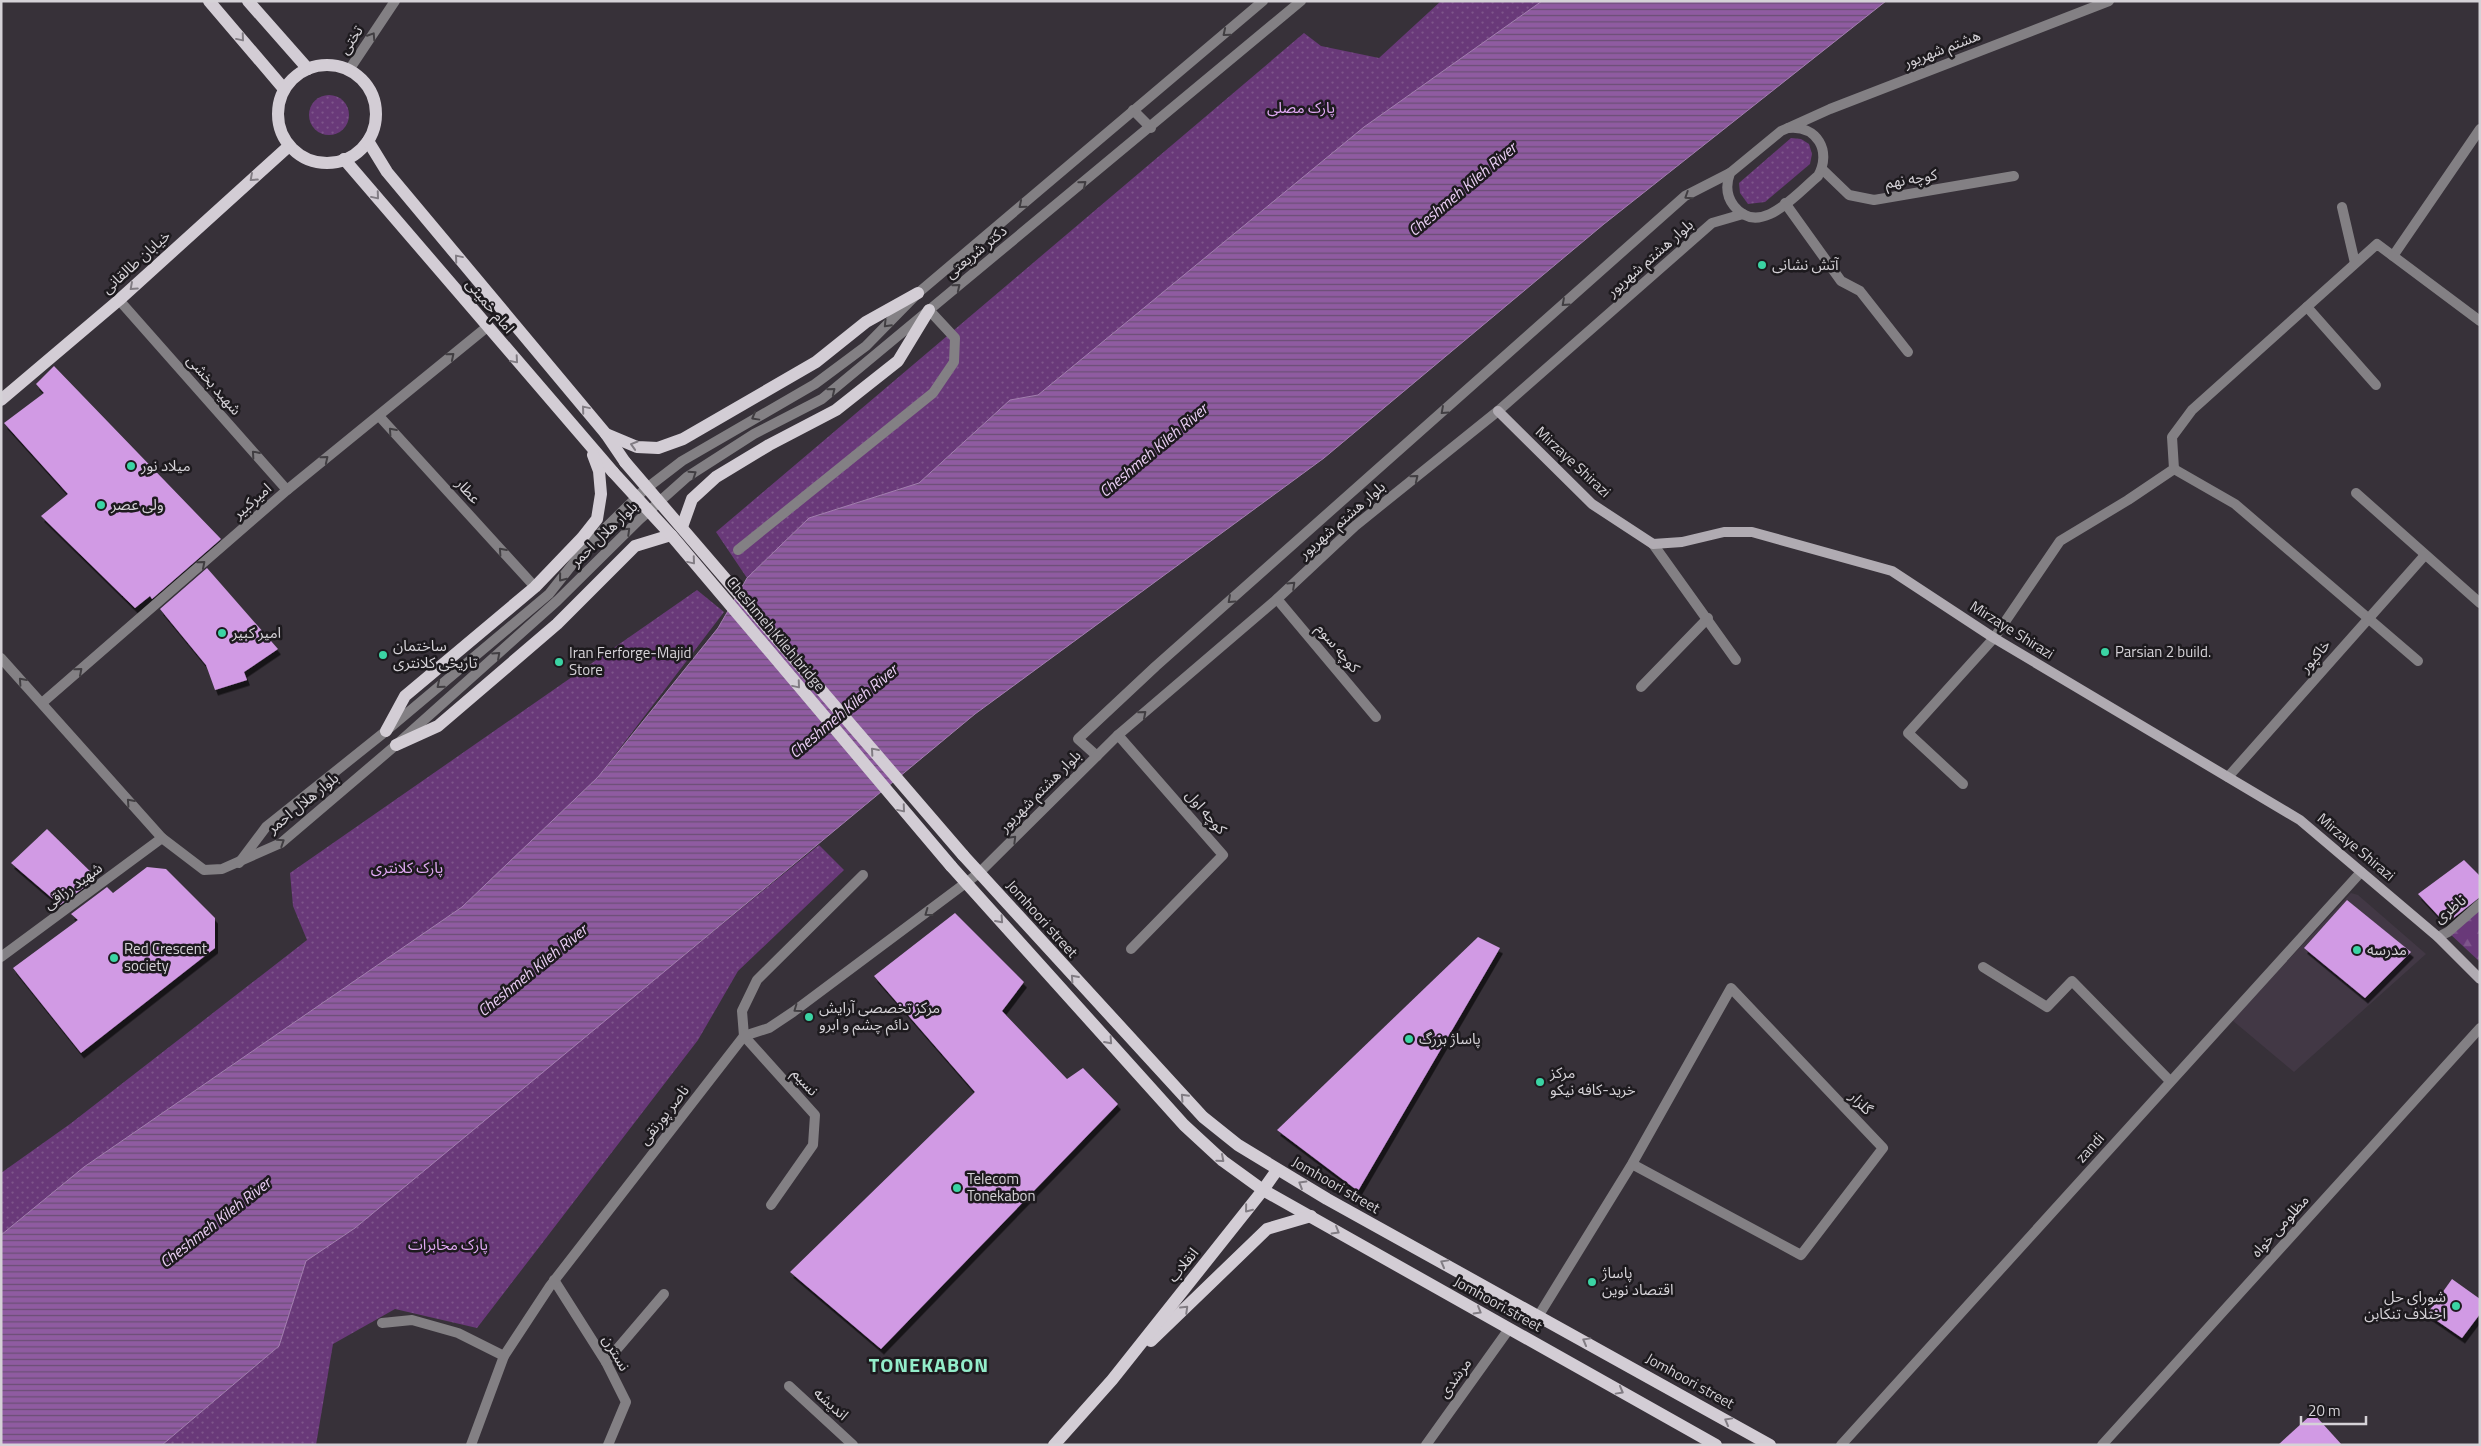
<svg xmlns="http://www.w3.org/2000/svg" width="2481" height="1446" viewBox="0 0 2481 1446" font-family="'Titillium Web','Noto Sans Arabic',sans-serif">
<defs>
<pattern id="grass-dots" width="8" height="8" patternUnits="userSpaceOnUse" patternTransform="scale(1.25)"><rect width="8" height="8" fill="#693979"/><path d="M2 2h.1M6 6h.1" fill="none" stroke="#7e558b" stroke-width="1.8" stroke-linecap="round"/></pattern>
<pattern id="forest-firs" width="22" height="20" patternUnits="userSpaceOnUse" patternTransform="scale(1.25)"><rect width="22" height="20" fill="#693979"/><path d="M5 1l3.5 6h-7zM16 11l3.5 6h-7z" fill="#7e558b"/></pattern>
<pattern id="water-rules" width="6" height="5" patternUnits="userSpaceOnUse" patternTransform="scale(1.25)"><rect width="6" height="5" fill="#8f5ba1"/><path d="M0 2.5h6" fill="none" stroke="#6b4e75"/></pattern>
<filter id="shadow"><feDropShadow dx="3" dy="5.5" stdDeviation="0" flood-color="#0009"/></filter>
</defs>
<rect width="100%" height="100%" fill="#373139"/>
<polygon fill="#423845" points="2351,893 2358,895 2426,954 2294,1072 2232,1020"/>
<g fill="url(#grass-dots)">
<polygon points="1441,1 1542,1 1364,127 1038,395 1010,400 919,483 809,518 747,578 716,532 1304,33 1321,46 1379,58"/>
<circle cx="329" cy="115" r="20"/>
<polygon points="1791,138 1801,139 1809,144 1812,154 1810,164 1765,202 1748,204 1740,193 1739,183"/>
<polygon points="697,590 724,612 598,777 462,907 84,1167 1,1235 1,1173 70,1124 307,940 293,906 290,873"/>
<polygon points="819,845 844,870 738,971 698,1040 477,1328 395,1309 333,1344 316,1445 162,1445 279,1346 306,1261 355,1228 479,1123"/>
</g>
<polygon fill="url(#forest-firs)" points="2480,904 2480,962 2448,932"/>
<polygon fill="url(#water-rules)" stroke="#a47fb1" points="1542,1 1886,1 1604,224 1324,458 975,714 355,1228 306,1261 279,1346 162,1445 1,1445 1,1235 84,1167 462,907 598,777 718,628 747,578 809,518 919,483 1010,400 1038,395 1364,127"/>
<g fill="#d19ae4" filter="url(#shadow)">
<polygon points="54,366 221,539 152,599 150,596 135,608 41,516 68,494 4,423 44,393 36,384"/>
<polygon points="207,568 278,649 244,672 247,680 215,690 206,665 160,609"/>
<polygon points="47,829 97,878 60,905 11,863"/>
<polygon points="2464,860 2480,876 2480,897 2446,924 2418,894"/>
<polygon points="147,867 166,869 215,918 215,948 81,1053 13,968 78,920 71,914 107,887 113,893"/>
<polygon points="2347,900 2411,952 2365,998 2304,948"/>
<polygon points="955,913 1024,982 1002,1011 1067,1079 1083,1068 1118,1104 881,1349 790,1272 975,1092 874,976"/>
<polygon points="1478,937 1500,948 1358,1191 1277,1130"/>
<polygon points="2452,1279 2480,1299 2480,1314 2462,1338 2427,1314"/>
<polygon points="2313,1413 2342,1445 2278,1445"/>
</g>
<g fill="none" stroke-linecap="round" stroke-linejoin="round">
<g stroke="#838084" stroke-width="10">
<polyline points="349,70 395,1"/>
<polyline points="1788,128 1830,109 2109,1"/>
<path d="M 1788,128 C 1817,125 1832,151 1818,176 C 1797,193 1760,239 1734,206 C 1726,196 1726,184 1730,173 L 1781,131 Z"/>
<polyline points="1822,169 1849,195 1874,200 2014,176"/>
<polyline points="1785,203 1841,281 1860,291 1908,352"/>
<polyline points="2342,207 2355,263"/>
<polyline points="2393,256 2480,129"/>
<polyline points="119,300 287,490"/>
<polyline points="2307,307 2376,385"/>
<polyline points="379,416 535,587"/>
<polyline points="2174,469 2235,504 2418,661"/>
<polyline points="2356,493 2480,603"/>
<polyline points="1653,544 1736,660"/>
<polyline points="738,550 933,393 954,362 955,338 929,310"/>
<polyline points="1277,599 1376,717"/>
<polyline points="1,658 162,838"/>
<polyline points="1641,687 1708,618"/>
<polyline points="42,703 287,490 487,327"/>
<polyline points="1118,735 1223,855 1131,949"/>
<polyline points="2228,777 2425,555"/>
<polyline points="1963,784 1908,733 1994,638 2060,541 2128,500 2174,469 2172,437 2192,410 2377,244 2480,321"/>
<polyline points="2438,937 2448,932 2480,904"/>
<polyline points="1983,967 2047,1007 2072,981 2170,1081"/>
<polyline points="744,1036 815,1115 813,1145 771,1205"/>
<polyline points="744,1036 742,1011 757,980 863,875"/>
<polyline points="554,1280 606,1362 626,1402 608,1445"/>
<polyline points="1539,1315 1632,1164 1731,988 1883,1148 1801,1255 1632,1164"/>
<polyline points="382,1323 412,1320 458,1333 504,1356"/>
<polyline points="606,1362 664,1294"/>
<polyline points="789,1386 853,1445"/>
<polyline points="471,1445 504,1356 550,1286 744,1036 769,1028 793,1012 979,873"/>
<polyline points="1426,1445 1509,1329"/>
<polyline points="1841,1445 2361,872"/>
<polyline points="2102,1445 2480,1028"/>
</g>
<g stroke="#838084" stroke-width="10">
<polyline points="1133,110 1151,128"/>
<polyline points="1097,756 1078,739 1156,666 1685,196 1730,173"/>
<polyline points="239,863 266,827 386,731 549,594 587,546 643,491 682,461 815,384 866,346 918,293 1263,1"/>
<polyline points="979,873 1118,735 1277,599 1355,526 1498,411 1712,223 1743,214"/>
<polyline points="1,957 162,838 204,870 222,869 281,843 396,745 557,601 640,519 687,477 754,434 822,399 1301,1"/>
</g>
<polyline stroke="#b0abb2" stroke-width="10" points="1498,411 1592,504 1653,544 1682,542 1724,532 1752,532 1892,571 1994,638 2300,820 2438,937 2480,979"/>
<g stroke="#d3cdd5" stroke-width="12">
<polyline points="209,1 284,89"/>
<polyline points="248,1 308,69"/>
<circle cx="327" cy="114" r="49"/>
<polyline points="368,141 387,172 606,434 625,462"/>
<polyline points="344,159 613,472"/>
<polyline points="1,400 119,300 289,146"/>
<polyline points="606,434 637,447 658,448 683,439 816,362 866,322 918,293"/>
<polyline points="682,527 692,499 716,477 769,445 836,410 898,361 929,310"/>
<polyline points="386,731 405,696 535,587 582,538 597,519 601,494 599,471 593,455"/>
<polyline points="396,745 438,726 557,624 635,546 671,535"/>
<polyline points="963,855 1203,1117 1238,1145 1327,1199 1770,1445"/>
<polyline points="951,866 1184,1125 1223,1161 1263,1190 1716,1445"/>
<polyline points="1151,1341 1267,1229 1311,1216"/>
<polyline points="1054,1445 1112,1380 1263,1190 1277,1170"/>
</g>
<g stroke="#d3cdd5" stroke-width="12">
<polyline points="625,462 963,855"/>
<polyline points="613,472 671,535 951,866"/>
</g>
</g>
<defs><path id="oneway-chevron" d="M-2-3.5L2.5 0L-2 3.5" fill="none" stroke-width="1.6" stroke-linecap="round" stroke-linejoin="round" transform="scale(1.25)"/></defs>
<g stroke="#413e42">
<use href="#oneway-chevron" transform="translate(1226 33) rotate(140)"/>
<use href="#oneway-chevron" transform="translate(372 36) rotate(-57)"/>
<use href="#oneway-chevron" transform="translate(1083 184) rotate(-39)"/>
<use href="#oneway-chevron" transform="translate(1688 196) rotate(147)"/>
<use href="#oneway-chevron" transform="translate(1022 205) rotate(140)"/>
<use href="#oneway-chevron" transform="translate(957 287) rotate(-39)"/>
<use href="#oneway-chevron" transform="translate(1565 303) rotate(138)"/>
<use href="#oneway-chevron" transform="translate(887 324) rotate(134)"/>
<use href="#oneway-chevron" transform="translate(451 356) rotate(-40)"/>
<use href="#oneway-chevron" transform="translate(832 391) rotate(-39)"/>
<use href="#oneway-chevron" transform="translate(1444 411) rotate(138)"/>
<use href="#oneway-chevron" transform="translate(755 417) rotate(151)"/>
<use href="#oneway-chevron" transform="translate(392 431) rotate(-132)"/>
<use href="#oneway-chevron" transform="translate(255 454) rotate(-131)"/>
<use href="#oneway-chevron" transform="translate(325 459) rotate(-39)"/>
<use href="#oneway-chevron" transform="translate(693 474) rotate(-34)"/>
<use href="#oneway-chevron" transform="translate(1415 478) rotate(-39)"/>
<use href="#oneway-chevron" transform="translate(627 531) rotate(-44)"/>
<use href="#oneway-chevron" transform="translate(502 551) rotate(-132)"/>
<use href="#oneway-chevron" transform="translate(202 564) rotate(-41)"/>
<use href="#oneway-chevron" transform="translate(562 578) rotate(129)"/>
<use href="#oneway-chevron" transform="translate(1292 585) rotate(-43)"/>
<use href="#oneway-chevron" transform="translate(1231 600) rotate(138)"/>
<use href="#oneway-chevron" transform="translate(497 655) rotate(-42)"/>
<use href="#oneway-chevron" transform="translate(79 671) rotate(-41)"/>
<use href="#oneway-chevron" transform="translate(22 681) rotate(-132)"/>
<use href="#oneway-chevron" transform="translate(440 685) rotate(140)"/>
<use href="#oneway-chevron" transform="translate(1143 714) rotate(-41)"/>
<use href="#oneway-chevron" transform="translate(130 802) rotate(-132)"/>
<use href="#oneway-chevron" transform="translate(1013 839) rotate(-45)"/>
<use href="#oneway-chevron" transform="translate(281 842) rotate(-33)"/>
<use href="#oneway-chevron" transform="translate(928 913) rotate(144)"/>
<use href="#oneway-chevron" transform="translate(797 1009) rotate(144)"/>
</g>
<g stroke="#817c83">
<use href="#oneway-chevron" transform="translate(241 38) rotate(50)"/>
<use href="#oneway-chevron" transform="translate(253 178) rotate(138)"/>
<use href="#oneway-chevron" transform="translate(376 196) rotate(50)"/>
<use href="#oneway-chevron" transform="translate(458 258) rotate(-130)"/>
<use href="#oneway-chevron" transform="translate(133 287) rotate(138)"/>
<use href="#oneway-chevron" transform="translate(515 360) rotate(49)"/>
<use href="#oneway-chevron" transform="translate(585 409) rotate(-130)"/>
<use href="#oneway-chevron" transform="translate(634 445) rotate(-163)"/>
<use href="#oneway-chevron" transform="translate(692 561) rotate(50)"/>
<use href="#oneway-chevron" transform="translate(797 685) rotate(50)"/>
<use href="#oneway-chevron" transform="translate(874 751) rotate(-131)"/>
<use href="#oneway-chevron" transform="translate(902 809) rotate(50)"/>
<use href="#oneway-chevron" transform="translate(1000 920) rotate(48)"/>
<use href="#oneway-chevron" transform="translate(1074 978) rotate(-132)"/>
<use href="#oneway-chevron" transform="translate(1109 1041) rotate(48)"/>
<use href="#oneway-chevron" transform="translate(1184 1097) rotate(-133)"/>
<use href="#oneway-chevron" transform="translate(1221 1159) rotate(41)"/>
<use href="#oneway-chevron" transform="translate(1302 1184) rotate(-149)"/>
<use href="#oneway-chevron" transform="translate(1248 1209) rotate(129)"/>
<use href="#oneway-chevron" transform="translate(1336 1231) rotate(30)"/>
<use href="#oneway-chevron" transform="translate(1444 1263) rotate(-151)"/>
<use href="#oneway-chevron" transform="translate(1185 1309) rotate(-44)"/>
<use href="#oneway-chevron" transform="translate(1478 1311) rotate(30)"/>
<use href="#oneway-chevron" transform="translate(1586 1341) rotate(-151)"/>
<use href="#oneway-chevron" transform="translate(1620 1391) rotate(29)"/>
<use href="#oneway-chevron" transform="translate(1728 1421) rotate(-151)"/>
</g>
<g fill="#3bd4a4" stroke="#1d1a1e" stroke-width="2">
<circle cx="1762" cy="265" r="5"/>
<circle cx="131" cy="466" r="5"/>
<circle cx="101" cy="505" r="5"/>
<circle cx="222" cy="633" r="5"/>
<circle cx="2105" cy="652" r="5"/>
<circle cx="383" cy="655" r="5"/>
<circle cx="559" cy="662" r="5"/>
<circle cx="2357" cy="950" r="5"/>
<circle cx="114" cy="958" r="5"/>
<circle cx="809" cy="1017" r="5"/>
<circle cx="1409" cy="1039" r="5"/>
<circle cx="1540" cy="1082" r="5"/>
<circle cx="957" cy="1188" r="5"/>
<circle cx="1592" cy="1282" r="5"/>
<circle cx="2456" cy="1306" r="5"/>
</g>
<g text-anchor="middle" stroke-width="5" stroke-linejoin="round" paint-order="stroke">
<g font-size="15" fill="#d5d2d7" stroke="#1d1a1e">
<text transform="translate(351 40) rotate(-57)" y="5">تختی</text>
<text transform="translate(1942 49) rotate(-21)" y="5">هشتم شهریور</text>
<text transform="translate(1911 179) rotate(-10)" y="5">کوچه نهم</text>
<text transform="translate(976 252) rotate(-39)" y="5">دکتر شریعتی</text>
<text transform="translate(1650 258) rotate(-41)" y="5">بلوار هشتم شهریور</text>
<text transform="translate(136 262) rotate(-42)" y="5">خیابان طالقانی</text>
<text transform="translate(490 306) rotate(50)" y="5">امام خمینی</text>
<text transform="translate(214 385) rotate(49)" y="5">شهید بخشی</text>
<text transform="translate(1573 462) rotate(43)" y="5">Mirzaye Shirazi</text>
<text transform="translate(468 491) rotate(48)" y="5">عطار</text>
<text transform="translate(252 501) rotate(-41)" y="5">امیرکبیر</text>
<text transform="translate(1342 520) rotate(-41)" y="5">بلوار هشتم شهریور</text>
<text transform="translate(604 534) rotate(-44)" y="5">بلوار هلال احمر</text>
<text transform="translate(2012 630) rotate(32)" y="5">Mirzaye Shirazi</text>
<text transform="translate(776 634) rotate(50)" y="5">Cheshmeh Kileh bridge</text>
<text transform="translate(1338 648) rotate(50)" y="5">کوچه سوم</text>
<text transform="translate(2315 656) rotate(-49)" y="5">خاکپور</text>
<text transform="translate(1040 791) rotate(-45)" y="5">بلوار هشتم شهریور</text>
<text transform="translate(303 803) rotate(-39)" y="5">بلوار هلال احمر</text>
<text transform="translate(1206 812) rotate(49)" y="5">کوچه اول</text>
<text transform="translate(2356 847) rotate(40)" y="5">Mirzaye Shirazi</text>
<text transform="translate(73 886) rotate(-36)" y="5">شهید رزاقی</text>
<text transform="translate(2450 909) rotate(-38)" y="5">ناظری</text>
<text transform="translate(1042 919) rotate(48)" y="5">Jomhoori street</text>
<text transform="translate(805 1082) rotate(48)" y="5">نسیم</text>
<text transform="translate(1861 1103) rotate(46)" y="5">گلزار</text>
<text transform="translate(664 1115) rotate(-52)" y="5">ناصر پورتقی</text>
<text transform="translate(2090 1148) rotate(-48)" y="5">zandi</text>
<text transform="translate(1336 1185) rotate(30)" y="5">Jomhoori street</text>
<text transform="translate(2280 1226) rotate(-48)" y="5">مظلومی خواه</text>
<text transform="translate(1183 1265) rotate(-51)" y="5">انقلاب</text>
<text transform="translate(1498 1304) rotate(29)" y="5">Jomhoori.street</text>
<text transform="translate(616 1353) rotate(60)" y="5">نسترن</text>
<text transform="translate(1455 1378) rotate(-54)" y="5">مرشدی</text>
<text transform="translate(1690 1381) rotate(29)" y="5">Jomhoori street</text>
<text transform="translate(831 1404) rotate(42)" y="5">اندیشه</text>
</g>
<g font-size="15" fill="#e2aaf5" stroke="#1d1a1e">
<text x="1301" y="113">پارک مصلی</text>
<text x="407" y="873">پارک کلانتری</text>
<text x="448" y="1250">پارک مخابرات</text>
</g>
<g font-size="15" fill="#d5d2d7" stroke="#1d1a1e" text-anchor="start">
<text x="1772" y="270">آتش نشانی</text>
<text x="141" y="471">میلاد نور</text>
<text x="111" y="510">ولی عصر</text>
<text x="232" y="638">امیر کبیر</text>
<text x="393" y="651">ساختمان<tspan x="393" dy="17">تاریخی کلانتری</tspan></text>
<text x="2115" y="657">Parsian 2 build.</text>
<text x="569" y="658">Iran Ferforge-Majid<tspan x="569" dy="17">Store</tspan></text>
<text x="124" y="954">Red Crescent<tspan x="124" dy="17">society</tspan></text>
<text x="2367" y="955">مدرسه</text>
<text x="819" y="1013">مرکز تخصصی آرایش<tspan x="819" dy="17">دائم چشم و ابرو</tspan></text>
<text x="1419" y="1044">پاساژ بزرگ</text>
<text x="1550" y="1078">مرکز<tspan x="1550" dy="17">خرید-کافه نیکو</tspan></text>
<text x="967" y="1184">Telecom<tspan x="967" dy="17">Tonekabon</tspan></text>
<text x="1602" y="1278">پاساژ<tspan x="1602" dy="17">اقتصاد نوین</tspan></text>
<text x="2446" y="1302" text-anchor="end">شورای حل<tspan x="2446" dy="17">اختلاف تنکابن</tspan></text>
</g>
<g font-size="16" font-style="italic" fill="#ebcff5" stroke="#1d1a1e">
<text transform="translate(1462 189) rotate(-40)" y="6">Cheshmeh Kileh River</text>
<text transform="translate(1153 450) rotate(-40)" y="6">Cheshmeh Kileh River</text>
<text transform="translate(843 711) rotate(-40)" y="6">Cheshmeh Kileh River</text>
<text transform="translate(532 970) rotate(-39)" y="6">Cheshmeh Kileh River</text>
<text transform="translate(215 1222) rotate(-38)" y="6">Cheshmeh Kileh River</text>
</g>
<g font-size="20" font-weight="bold" letter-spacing="1" fill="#93edca" stroke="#1d1a1e">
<text x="929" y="1372">TONEKABON</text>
</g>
</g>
<rect width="2481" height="1446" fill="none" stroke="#d5d2d7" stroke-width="5"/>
<path d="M2301 1416v8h65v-8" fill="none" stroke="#d5d2d7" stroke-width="2.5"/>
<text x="2308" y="1416" font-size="15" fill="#d5d2d7" stroke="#1d1a1e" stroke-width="4" paint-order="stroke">20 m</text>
</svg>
